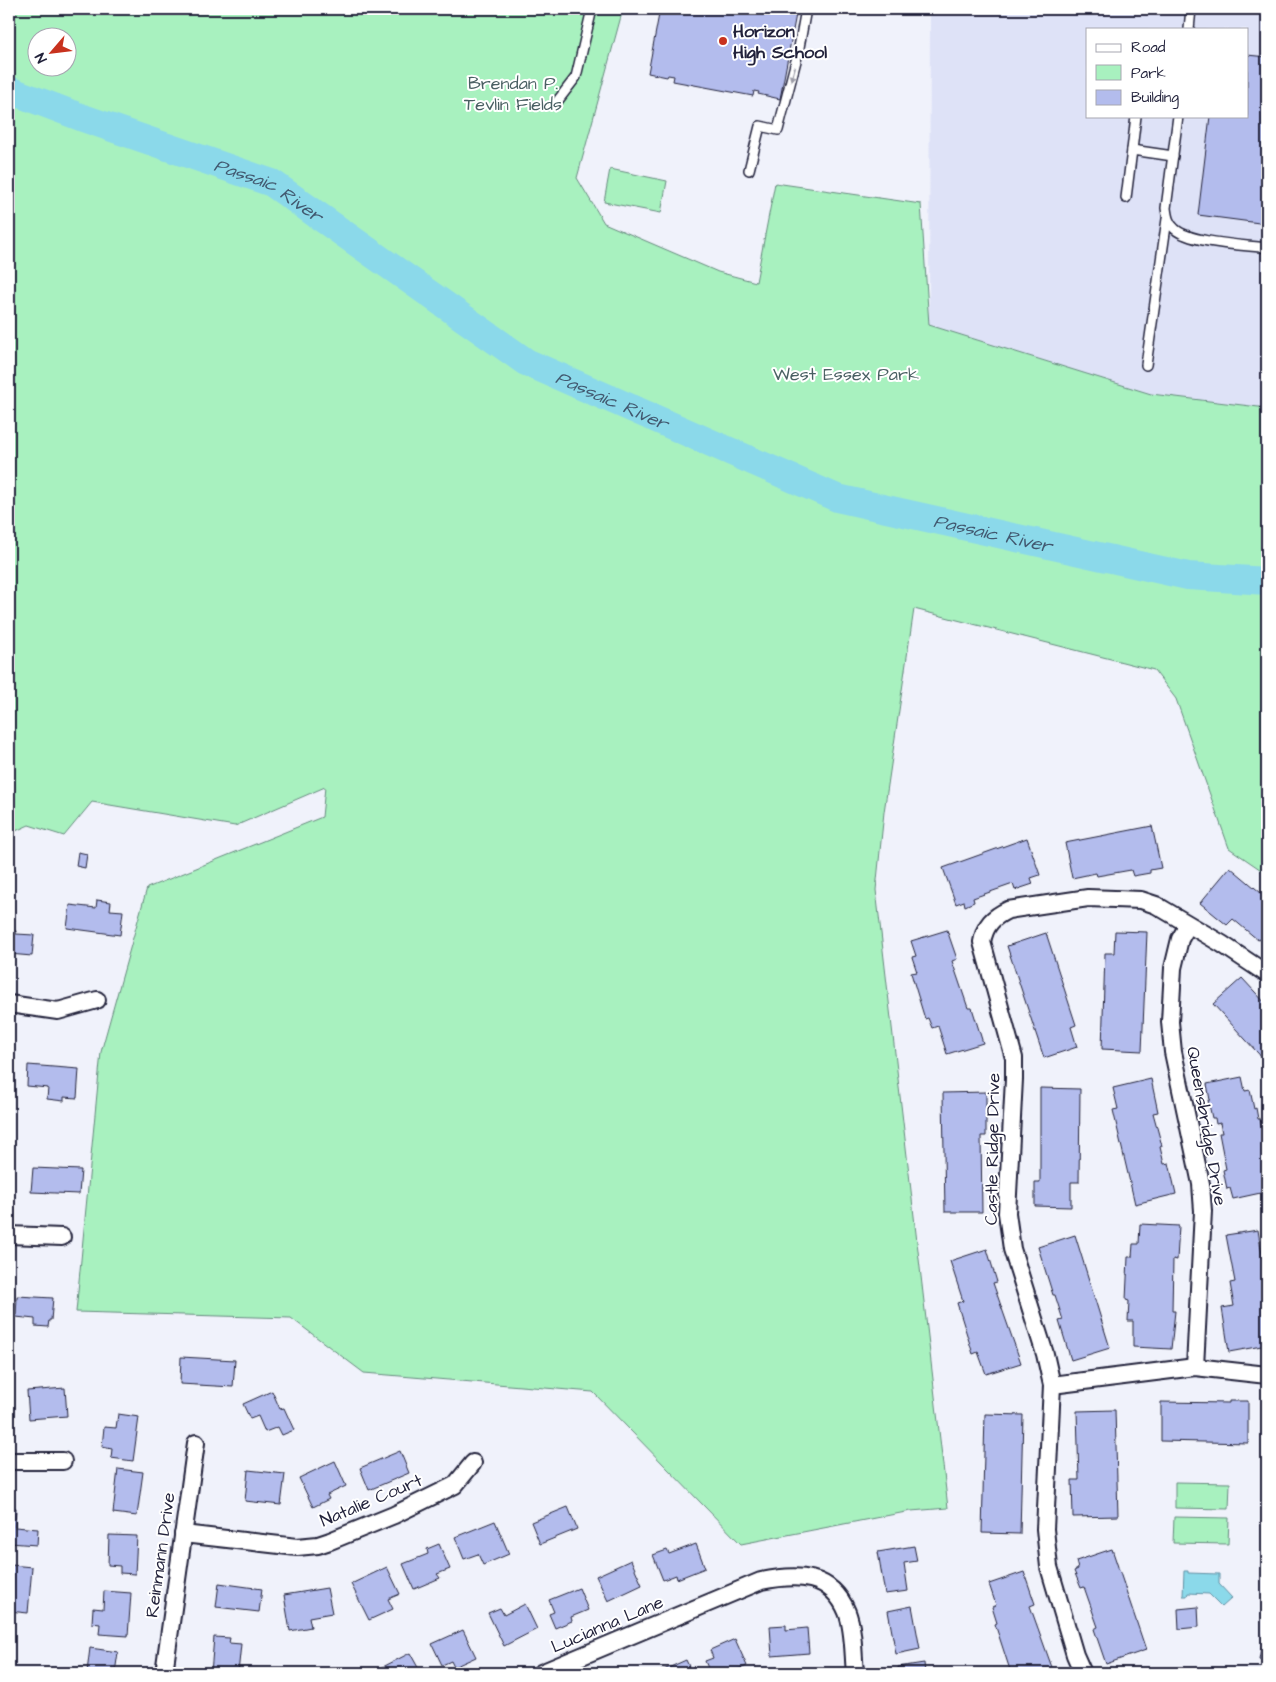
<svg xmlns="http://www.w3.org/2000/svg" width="1276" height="1682" viewBox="0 0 1276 1682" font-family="'Architects Daughter',sans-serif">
<rect width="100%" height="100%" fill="#f0f2fb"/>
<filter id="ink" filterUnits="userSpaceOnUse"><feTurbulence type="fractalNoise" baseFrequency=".02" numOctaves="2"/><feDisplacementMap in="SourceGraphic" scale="10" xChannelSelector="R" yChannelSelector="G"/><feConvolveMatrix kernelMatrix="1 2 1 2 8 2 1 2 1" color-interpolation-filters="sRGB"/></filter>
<g filter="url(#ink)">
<path fill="#dee2f7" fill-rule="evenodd" d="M 930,9 L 1267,9 L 1267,408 L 1151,394 L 929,325 ZM 1087,29 L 1247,29 L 1247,116 L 1087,116 Z"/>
<g fill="#a8f1bf" stroke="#658a7d" fill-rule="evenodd">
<path d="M 9,9 L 623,9 L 577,178 L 604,223 L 718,272 L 756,282 L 775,183 L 921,204 L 929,325 L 1151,394 L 1267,408 L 1267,874 L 1229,848 L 1176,699 L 1154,670 L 914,609 L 884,812 L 876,890 L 948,1508 L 911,1511 L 741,1544 L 593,1392 L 364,1373 L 291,1318 L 76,1312 L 101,1052 L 147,888 L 322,817 L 325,787 L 235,826 L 92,802 L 64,836 L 29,825 L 9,834 ZM 38,38 L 68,38 L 68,68 L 38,68 Z"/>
<polygon points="610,169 667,181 661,213 604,202"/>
<polygon points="1175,1482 1230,1483 1229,1509 1175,1508"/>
<polygon points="1174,1517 1229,1518 1228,1544 1173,1543"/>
</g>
<polygon fill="#8bd9ea" stroke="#6190a4" points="1184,1571 1188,1571 1188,1573 1219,1574 1219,1584 1232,1598 1222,1607 1209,1594 1188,1593 1187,1596 1183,1596"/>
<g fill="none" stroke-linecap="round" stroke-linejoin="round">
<path stroke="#8bd9ea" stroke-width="28" id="s1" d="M 9,90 L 83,118 L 272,183 L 526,362 L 837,498 L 1188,576 L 1267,581"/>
</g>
<g fill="#b3bced" stroke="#22223b">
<polygon points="660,9 797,9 780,99 758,94 759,92 754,91 753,96 673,81 674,76 668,75 667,77 648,73"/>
<polygon points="1247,55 1267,57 1267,224 1198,215 1210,116 1247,116"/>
<polygon points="1152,826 1161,868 1150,870 1150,873 1133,876 1131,870 1097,876 1096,873 1072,878 1065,843"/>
<polygon points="1027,838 1040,875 1031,878 1033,884 1015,890 1013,884 973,898 974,902 965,906 964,901 956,904 943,868"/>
<polygon points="78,852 87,854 85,868 76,866"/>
<polygon points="1230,867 1267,898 1267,945 1260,939 1258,940 1233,919 1227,925 1200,903"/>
<polygon points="97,900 111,902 110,910 123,911 120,935 67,928 70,905 96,908"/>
<polygon points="947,930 957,959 952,961 968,1008 972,1008 983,1043 947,1054 938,1026 932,1028 928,1018 925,1019 911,973 917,972 912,957 916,956 911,941"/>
<polygon points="9,931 16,931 16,934 34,935 32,956 9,954"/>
<polygon points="1115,931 1147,932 1142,1051 1102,1049 1105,953 1114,953"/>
<polygon points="1046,933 1076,1025 1071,1027 1077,1047 1044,1058 1007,946"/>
<polygon points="1242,978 1267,1005 1267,1063 1213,1004"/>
<polygon points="28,1065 79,1069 77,1098 64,1097 64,1101 47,1099 48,1088 27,1086"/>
<polygon points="1242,1077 1245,1091 1250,1090 1254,1109 1256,1108 1258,1119 1260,1119 1265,1143 1264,1144 1265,1150 1262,1151 1265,1169 1263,1170 1266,1184 1264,1184 1265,1192 1233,1199 1230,1188 1227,1189 1223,1170 1226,1169 1219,1133 1222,1133 1220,1123 1216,1124 1215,1118 1212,1118 1208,1100 1210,1100 1207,1084"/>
<polygon points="1151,1079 1158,1112 1153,1113 1162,1146 1160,1147 1164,1164 1169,1163 1176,1194 1135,1204 1113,1110 1118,1109 1113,1088"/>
<polygon points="1040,1088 1080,1089 1079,1182 1071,1182 1071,1207 1035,1206 1035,1182 1040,1182"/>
<polygon points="986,1092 986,1136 981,1136 982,1212 945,1212 943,1093"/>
<polygon points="33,1168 81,1170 79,1194 31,1192"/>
<polygon points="1140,1224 1179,1226 1177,1260 1173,1259 1172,1311 1175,1311 1171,1349 1133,1347 1133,1321 1128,1321 1129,1301 1126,1300 1128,1257 1132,1257 1133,1244 1139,1244"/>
<polygon points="1258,1230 1267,1285 1267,1345 1229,1352 1222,1308 1234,1306 1230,1283 1235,1282 1226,1235"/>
<polygon points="1075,1235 1110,1348 1071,1360 1059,1321 1063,1320 1055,1295 1053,1295 1038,1247"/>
<polygon points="987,1249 997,1282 993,1283 1021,1363 986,1374 978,1352 973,1354 957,1303 963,1301 950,1261"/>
<polygon points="17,1296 53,1298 51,1320 49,1320 48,1327 35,1326 35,1319 16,1317"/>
<polygon points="181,1357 235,1360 233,1387 180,1384"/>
<polygon points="65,1388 67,1416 29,1419 27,1391"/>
<polygon points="272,1391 280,1409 284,1408 294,1430 282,1435 278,1427 265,1432 258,1416 250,1419 243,1404"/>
<polygon points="1229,1401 1248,1401 1248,1443 1161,1441 1161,1402 1229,1403"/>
<polygon points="1115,1410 1118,1516 1073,1517 1072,1480 1079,1480 1077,1411"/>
<polygon points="118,1414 139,1417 133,1461 111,1458 112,1449 102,1447 104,1427 116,1428"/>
<polygon points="985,1414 1023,1415 1020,1534 982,1533"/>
<polygon points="400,1451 409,1473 369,1490 360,1468"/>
<polygon points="335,1461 346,1486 327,1495 329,1499 313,1507 299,1478"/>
<polygon points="118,1469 143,1472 137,1516 113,1513"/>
<polygon points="248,1470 285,1474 281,1505 245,1501"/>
<polygon points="9,1507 16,1508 15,1527 38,1529 37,1545 9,1543"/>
<polygon points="568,1507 577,1529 540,1544 531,1522"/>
<polygon points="495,1521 509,1554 483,1565 478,1554 464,1559 455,1537"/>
<polygon points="109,1535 137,1536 135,1574 120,1573 120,1566 108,1565"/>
<polygon points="439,1544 450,1569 437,1574 440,1578 414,1589 403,1564 428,1554 427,1549"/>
<polygon points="696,1544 705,1568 677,1579 676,1575 663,1580 653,1555 667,1550 669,1554"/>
<polygon points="914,1546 917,1561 904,1563 908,1591 885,1594 878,1552"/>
<polygon points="1112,1549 1146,1650 1106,1664 1094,1629 1098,1627 1084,1587 1081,1588 1074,1571 1078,1569 1076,1561"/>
<polygon points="631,1560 642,1585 608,1601 596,1576"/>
<polygon points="11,1565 32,1567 28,1613 9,1611"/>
<polygon points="387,1567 400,1594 388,1599 393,1609 369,1620 351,1584"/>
<polygon points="1024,1572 1035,1604 1030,1606 1054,1673 1011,1673 995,1624 997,1623 992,1607 996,1605 989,1584"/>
<polygon points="219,1583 262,1589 259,1612 216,1607"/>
<polygon points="327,1588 332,1613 309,1617 311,1627 290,1631 284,1595"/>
<polygon points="579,1588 588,1610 571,1617 572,1621 555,1628 549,1614 554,1612 549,1600"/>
<polygon points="104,1591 131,1593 128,1636 99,1634 100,1624 92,1623 93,1608 103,1609"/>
<polygon points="525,1604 537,1629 504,1646 488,1613 500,1608 504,1615"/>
<polygon points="912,1606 920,1649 896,1654 888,1611"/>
<polygon points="1198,1607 1199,1627 1179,1629 1178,1609"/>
<polygon points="1267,1621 1267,1661 1259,1659"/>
<polygon points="786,1625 786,1630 807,1628 809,1653 772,1656 770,1626"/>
<polygon points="463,1630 476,1657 454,1667 451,1661 442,1665 432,1644"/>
<polygon points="214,1637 230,1638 229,1643 241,1644 238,1673 211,1673"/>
<polygon points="735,1639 747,1666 734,1671 735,1673 710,1673 705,1661 713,1658 710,1650"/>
<polygon points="90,1648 118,1652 115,1673 87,1672"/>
<polygon points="410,1653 421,1673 379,1673 377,1670"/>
<polygon points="686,1660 692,1673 657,1673"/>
<polygon points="924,1663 925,1673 899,1673 898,1667"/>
</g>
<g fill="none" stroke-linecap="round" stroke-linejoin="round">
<defs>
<g id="lane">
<polyline points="1189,29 1191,9"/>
<polyline points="556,103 576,77 592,9"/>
<path d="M 1178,116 L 1166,208 C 1167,216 1168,223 1175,229 C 1190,243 1245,245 1267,248"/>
<polyline points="1132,150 1136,116"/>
<polyline points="749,170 760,126 778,130 798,53 806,9"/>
<polyline points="1126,198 1132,150 1173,156"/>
<polyline points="1146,365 1167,219"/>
</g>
<g id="street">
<polyline points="1188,925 1180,939 1173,968 1170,1022 1173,1052 1201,1184 1203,1211 1195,1367"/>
<polyline points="9,1004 58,1011 97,1000"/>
<polyline points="9,1235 62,1237"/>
<polyline points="1052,1385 1195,1367 1267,1375"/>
<polyline points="9,1461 63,1461"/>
<polyline points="183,1534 297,1547 318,1545 330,1541 394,1515 455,1485 473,1463"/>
<polyline points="164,1673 196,1443"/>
<path d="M 541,1673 L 761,1581 C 797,1574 831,1573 847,1612 C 854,1630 853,1654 855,1673"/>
<path d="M 1083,1673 L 1075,1655 L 1049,1567 L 1045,1529 L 1052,1385 L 1045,1354 L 1012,1249 L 1007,1213 L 1014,1079 L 1014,1058 L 982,942 C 985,925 993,917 1008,910 L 1088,898 L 1141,900 L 1156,905 L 1222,944 L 1267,974"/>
</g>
</defs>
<use href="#lane" stroke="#22223b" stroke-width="12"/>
<use href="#street" stroke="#22223b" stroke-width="20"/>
<use href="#lane" stroke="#fff" stroke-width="9"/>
<use href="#street" stroke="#fff" stroke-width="16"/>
</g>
<defs><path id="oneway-solid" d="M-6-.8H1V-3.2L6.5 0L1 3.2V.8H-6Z" transform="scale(1.25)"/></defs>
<use fill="#9c9ca7" href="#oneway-solid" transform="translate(793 74) rotate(105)"/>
</g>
<circle fill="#c8321e" stroke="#fff" stroke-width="2" cx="723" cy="41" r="5"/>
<g text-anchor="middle" stroke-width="4" stroke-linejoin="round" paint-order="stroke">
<g font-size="18" font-weight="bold" fill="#22223b" stroke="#fff" text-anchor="start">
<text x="733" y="37">Horizon<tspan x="733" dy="21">High School</tspan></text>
</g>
<g font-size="18" fill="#4a6063" stroke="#fff">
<text x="513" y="89">Brendan P.<tspan x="513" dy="21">Tevlin Fields</tspan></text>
<text x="846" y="380">West Essex Park</text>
</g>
<g font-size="18" fill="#22223b" stroke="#fff">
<text transform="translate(1207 1126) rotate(80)" y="6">Queensbridge Drive</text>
<text transform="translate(992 1149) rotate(-89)" y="6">Castle Ridge Drive</text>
<text transform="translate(371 1500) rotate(-23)" y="6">Natalie Court</text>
<text transform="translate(160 1555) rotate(-82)" y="6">Reinmann Drive</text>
<text transform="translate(607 1624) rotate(-23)" y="6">Lucianna Lane</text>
</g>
<g font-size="19" font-style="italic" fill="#425970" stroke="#fff">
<text dy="7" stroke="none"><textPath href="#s1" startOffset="279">Passaic River</textPath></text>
<text dy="7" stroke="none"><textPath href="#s1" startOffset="684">Passaic River</textPath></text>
<text dy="7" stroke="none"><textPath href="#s1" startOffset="1089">Passaic River</textPath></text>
</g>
</g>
<rect width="1276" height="1682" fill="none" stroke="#fff" stroke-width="30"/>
<rect x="15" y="15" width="1246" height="1652" fill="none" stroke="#22223b" stroke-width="2" filter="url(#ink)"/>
<rect x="1086" y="28" width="162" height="90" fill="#ffffff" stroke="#a7a7b1"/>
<rect x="1096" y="44" width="25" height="8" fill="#ffffff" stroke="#a7a7b1"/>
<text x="1131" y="52" font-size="15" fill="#22223b">Road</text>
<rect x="1096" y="65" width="25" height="15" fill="#a8f1bf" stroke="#a7a7b1"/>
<text x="1131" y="78" font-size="15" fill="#22223b">Park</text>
<rect x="1096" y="90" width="25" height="15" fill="#b3bced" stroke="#a7a7b1"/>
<text x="1131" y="102" font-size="15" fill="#22223b">Building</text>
<g transform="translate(52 52) rotate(242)"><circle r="24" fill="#ffffff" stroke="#a7a7b1"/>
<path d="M0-4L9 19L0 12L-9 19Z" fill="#c8321e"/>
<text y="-8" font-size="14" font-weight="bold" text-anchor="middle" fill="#22223b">N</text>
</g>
</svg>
